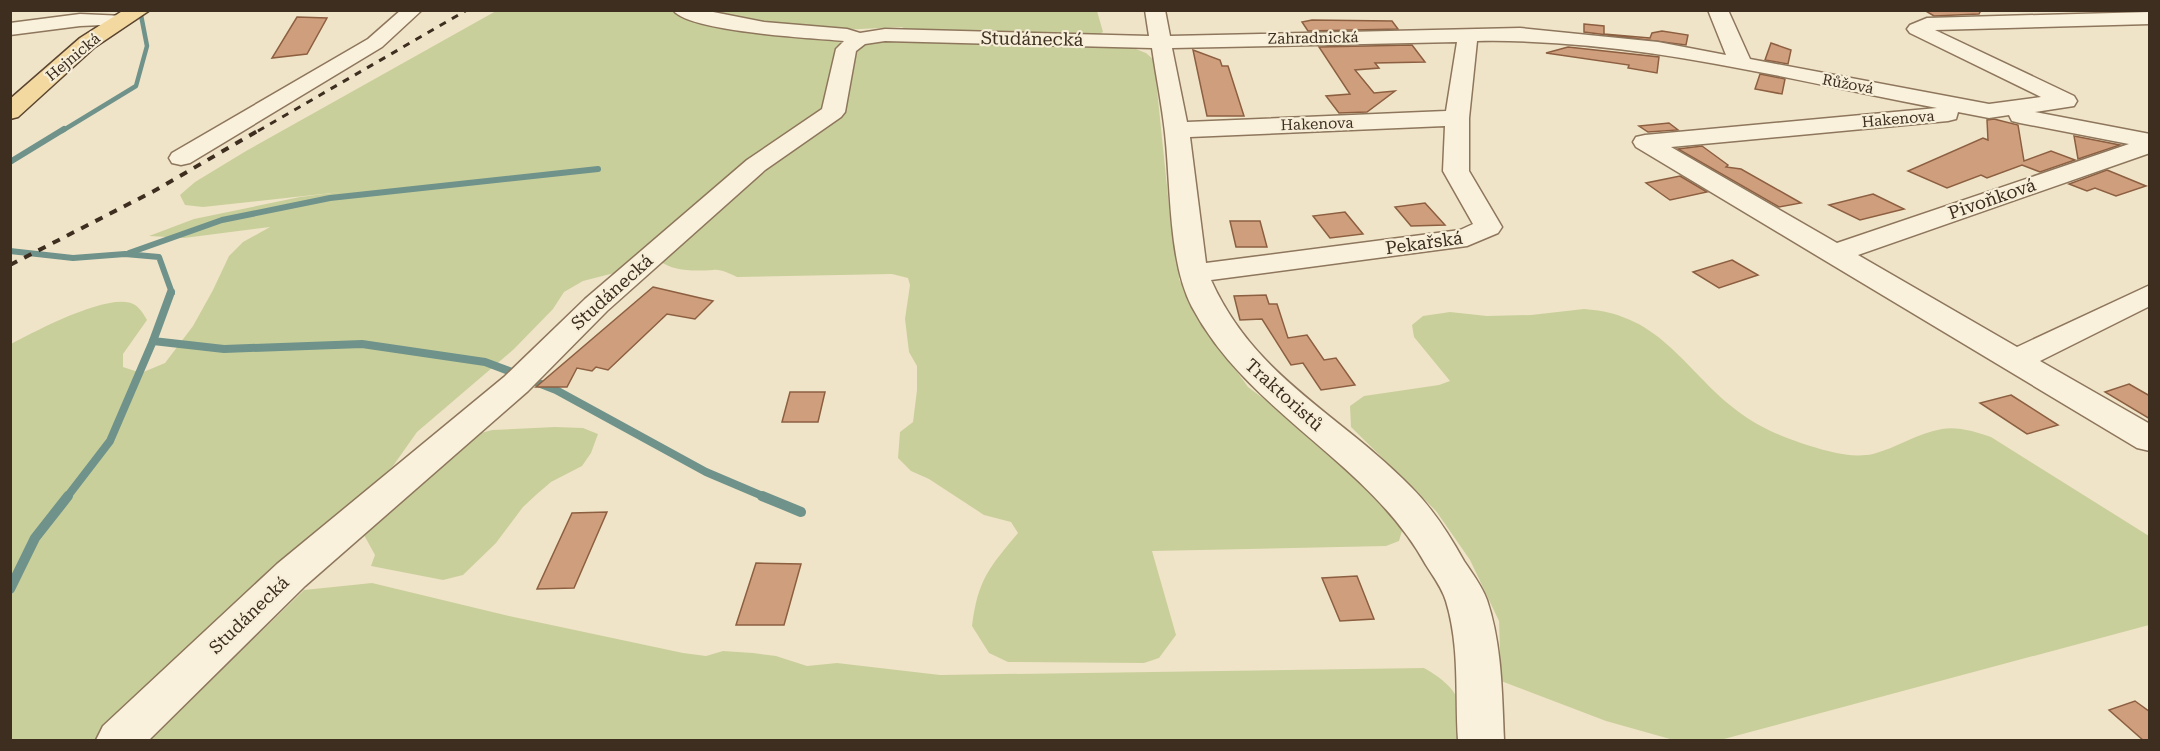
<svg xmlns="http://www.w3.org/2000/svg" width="2160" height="751" viewBox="0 0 2160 751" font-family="'Roboto Serif',serif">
<rect width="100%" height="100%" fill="#f0e4c8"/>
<g fill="#c9cf9b">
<path d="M 496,11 L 676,11 L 840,40 L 841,45 L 829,98 L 819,114 L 622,271 L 583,281 L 564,292 L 553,309 L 514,349 L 417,432 L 393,466 L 103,740 L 11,740 L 11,344 C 34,332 112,290 135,305 C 140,308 144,315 147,320 L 123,354 L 123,367 L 141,373 L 165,363 L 193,326 L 213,290 L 229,256 L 243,242 L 270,227 L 184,238 L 149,236 L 194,219 L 300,197 L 341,192 L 203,207 L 185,205 L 180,195 L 195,182 L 246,151 Z"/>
<polygon points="707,11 1097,11 1103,32 1095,37 909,32 902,27 840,30 783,25"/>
<path d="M 878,38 L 1049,46 L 1128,46 L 1146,53 L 1154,60 L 1170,216 C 1180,230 1186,263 1179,279 L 1196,314 L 1248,387 L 1357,469 L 1398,513 L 1402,531 L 1399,541 L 1386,546 L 1152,551 L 1176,635 L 1159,658 L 1144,663 L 1008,662 L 989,653 L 972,626 C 978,579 989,568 1018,533 L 1011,522 L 984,515 L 929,479 L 911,471 L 898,458 L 900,432 L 913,422 L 917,390 L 917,366 L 909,352 L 905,319 L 910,285 L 908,278 L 892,274 L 737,277 C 730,274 721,269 713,270 C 694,271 674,272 658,260 L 783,151 L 833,116 L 853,49 Z"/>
<path d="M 1584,309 C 1664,314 1685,374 1743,415 C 1759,427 1783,437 1801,443 C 1823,450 1850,459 1873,454 C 1896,448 1918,433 1942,429 C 1957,426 1977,432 1991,437 L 2149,536 L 2149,625 L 1724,739 L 1670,739 L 1606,721 L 1501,681 L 1499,621 L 1470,560 L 1436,511 L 1351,427 L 1350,406 L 1364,396 L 1439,385 L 1450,381 L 1414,337 L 1412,325 L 1423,316 L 1450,312 L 1487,316 L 1531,315 Z"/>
<polygon points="555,427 583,428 598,434 591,453 582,466 551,482 537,494 523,507 496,543 463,575 443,580 371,566 375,555 364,535 481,433 492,430"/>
<path d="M 372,583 L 509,616 L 683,653 L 706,656 L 723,651 L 753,653 L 776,656 L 807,666 L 837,663 L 940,675 L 1424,668 C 1456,686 1466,703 1464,740 L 149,740 L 304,590 Z"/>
</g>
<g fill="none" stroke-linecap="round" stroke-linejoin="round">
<polyline stroke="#6f938a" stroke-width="4.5" points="62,131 136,86 147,46 140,10"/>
<g stroke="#6f938a" stroke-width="6">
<polyline points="10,162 64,129"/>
<polyline points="10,251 73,258 125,254 159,257 172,293"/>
<polyline points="129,253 222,220 330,198 598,169"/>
</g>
<g stroke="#6f938a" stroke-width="8">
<polyline points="171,292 153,341 224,349 362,344 485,362 517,374"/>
<polyline points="528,379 556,390 706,472 765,497"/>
<polyline points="67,497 110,441 153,341"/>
</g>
<g stroke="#6f938a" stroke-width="10">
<polyline points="762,496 801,512"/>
<polyline points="10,589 35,538 68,496"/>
</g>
</g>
<g fill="#cf9f7d" stroke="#8d5f41" stroke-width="1.5">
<polygon points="1924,10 1981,10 1979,14 1934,16"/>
<polygon points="297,17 327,18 307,54 272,58"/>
<polygon points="1312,20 1392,21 1398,29 1308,31 1302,22"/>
<polygon points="1584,24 1604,26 1604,34 1650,38 1652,33 1662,31 1688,35 1686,45 1584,32"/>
<polygon points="1771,43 1791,50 1788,64 1765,60"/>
<polygon points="1412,45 1425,62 1375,63 1379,68 1355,70 1374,93 1395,91 1367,112 1339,113 1326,96 1350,94 1319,47"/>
<polygon points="1568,47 1659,57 1657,73 1628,68 1629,65 1546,53"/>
<polygon points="1193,50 1220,60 1222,66 1228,66 1244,116 1207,116"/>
<polygon points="1760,74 1785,79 1782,94 1755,89"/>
<polygon points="1994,119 2018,125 2024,161 2051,151 2075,160 2040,172 2022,165 1987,178 1981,175 1947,188 1908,171 1983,138 1988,140 1987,120"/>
<polygon points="1669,123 1678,130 1648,132 1639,126"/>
<polygon points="2074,136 2120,145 2078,159"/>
<polygon points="1702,146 1728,165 1726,167 1741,169 1801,203 1779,207 1678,149"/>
<polygon points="2107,170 2146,186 2116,196 2095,188 2087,191 2069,184"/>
<polygon points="1680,176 1707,192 1670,200 1646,183"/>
<polygon points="1873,194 1904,209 1860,220 1829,205"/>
<polygon points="1425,203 1445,225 1411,226 1395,207"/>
<polygon points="1345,212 1363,234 1330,238 1313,216"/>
<polygon points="1230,221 1260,221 1267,247 1236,247"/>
<polygon points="1732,260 1758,275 1719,288 1693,272"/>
<polygon points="653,287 713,301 695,319 667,314 608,370 596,367 592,371 577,368 567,387 536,387"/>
<polygon points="1266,295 1269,304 1277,304 1288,338 1307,335 1324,360 1336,358 1355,385 1321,390 1303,363 1291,365 1262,319 1240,320 1234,296"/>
<polygon points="2129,384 2150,396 2150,419 2105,392"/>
<polygon points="790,392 825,392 818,422 782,422"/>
<polygon points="2011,395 2058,425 2027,434 1980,403"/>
<polygon points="607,512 574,588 537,589 572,513"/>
<polygon points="756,563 801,564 784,625 736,625"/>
<polygon points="1357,576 1374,619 1340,621 1322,578"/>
<polygon points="2135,701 2150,712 2150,741 2144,741 2109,710"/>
</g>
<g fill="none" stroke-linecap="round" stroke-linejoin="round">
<defs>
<g id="minor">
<polygon points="401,10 422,10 382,47 190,163 181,165 172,163 169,158 172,153 368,39"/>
<path d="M 673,10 L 703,10 L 764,22 L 847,29 L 860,33 L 885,29 L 1149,36 L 1145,10 L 1165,10 L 1170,36 L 1520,28 L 1658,42 L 1726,55 L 1708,10 L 1728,10 L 1750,59 L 1989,104 L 2041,97 L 1910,33 L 1907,29 L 1910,25 L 1927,18 L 2150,12 L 2150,24 L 1935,30 L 2074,96 L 2077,101 L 2074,106 L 2035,112 L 2150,134 L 2150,153 L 1858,255 L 2017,347 L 2150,285 L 2150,306 L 2040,361 L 2150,424 L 2150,451 L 2137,448 L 1636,147 L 1633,142 L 1636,137 L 1645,135 L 1937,108 C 1786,79 1632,38 1477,41 L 1469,118 L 1469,171 L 1502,227 L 1498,233 L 1467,246 L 1211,280 C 1255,378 1340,414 1411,487 C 1433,509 1449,534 1464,561 C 1472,573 1482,586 1487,600 C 1502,645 1502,693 1504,740 L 1458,740 C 1455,693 1460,647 1446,601 C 1442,588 1433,576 1426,565 C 1369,461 1248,413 1192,307 C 1168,261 1171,186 1165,133 C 1162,105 1156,76 1152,48 L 885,41 L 865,44 L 856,51 L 845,112 L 841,117 L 765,170 L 607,311 L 528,391 L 305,586 L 149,740 L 96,740 L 103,726 L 277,564 L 504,377 L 585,299 L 747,160 L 822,109 L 836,49 L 844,41 C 814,38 688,32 673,10 ZM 1457,42 L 1446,111 L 1187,122 L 1172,48 ZM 1958,112 L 1989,118 L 2009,115 L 2012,121 L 2020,123 L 2129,144 L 1837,243 L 1671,147 L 1948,121 L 1956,119 ZM 1445,126 L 1443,171 L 1473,224 L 1460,230 L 1206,263 L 1190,137 Z"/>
<polygon points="80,14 125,16 128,20 125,24 80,26 10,35 10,23"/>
</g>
<polygon id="major" points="124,10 150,10 95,47 18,117 10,119 10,99 80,38"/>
</defs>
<use href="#minor" stroke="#8d765c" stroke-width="3"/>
<use href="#major" stroke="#5b4430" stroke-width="3"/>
<use href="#minor" fill="#faf1dc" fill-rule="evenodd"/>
<use href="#major" fill="#f3d9a0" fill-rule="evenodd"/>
<polyline stroke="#3d2e20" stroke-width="3" stroke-dasharray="7 7" stroke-linecap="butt" points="258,131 467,10"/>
<polyline stroke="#3d2e20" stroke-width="4" stroke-dasharray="8 8" stroke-linecap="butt" points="10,265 154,191 261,129"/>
</g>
<g text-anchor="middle" stroke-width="4.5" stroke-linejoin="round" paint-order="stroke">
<g font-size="15" fill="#3d2e20" stroke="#f7eed8">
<text transform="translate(1313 38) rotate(-1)" y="5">Zahradnická</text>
<text transform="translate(73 57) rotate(-40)" y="5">Hejnická</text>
<text transform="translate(1848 84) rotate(11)" y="5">Růžová</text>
<text transform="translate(1898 119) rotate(-5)" y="5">Hakenova</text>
<text transform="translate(1317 124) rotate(-2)" y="5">Hakenova</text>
</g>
<g font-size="18" fill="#3d2e20" stroke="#f7eed8">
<text transform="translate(1032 39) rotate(1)" y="6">Studánecká</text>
<text transform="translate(1992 199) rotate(-19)" y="6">Pivoňková</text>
<text transform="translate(1424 243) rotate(-8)" y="6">Pekařská</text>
<text transform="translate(612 292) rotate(-42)" y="6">Studánecká</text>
<text transform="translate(1284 395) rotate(42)" y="6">Traktoristů</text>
<text transform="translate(249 615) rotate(-44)" y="6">Studánecká</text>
</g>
</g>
<rect width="2160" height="751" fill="none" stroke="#3d2e20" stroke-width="24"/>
</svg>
